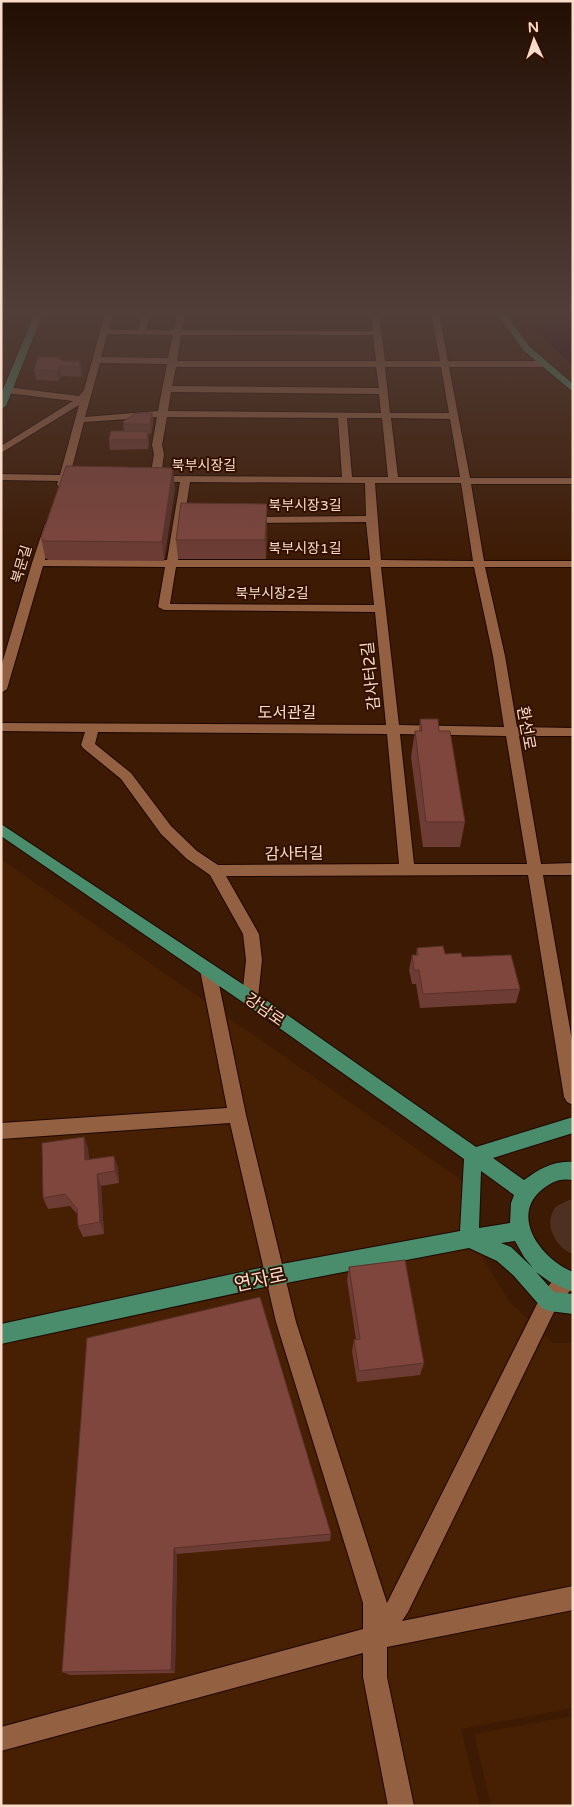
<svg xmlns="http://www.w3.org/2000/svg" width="574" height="1807" viewBox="0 0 574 1807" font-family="'Varela Round','Noto Sans KR',sans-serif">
<rect width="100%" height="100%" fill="#3d1a03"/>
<g fill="#471f03">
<polygon points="1,859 463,1181 483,1258 509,1301 553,1343 573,1343 573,1708 461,1729 480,1806 1,1806"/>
<polygon points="573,1716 573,1806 491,1806 474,1734"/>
</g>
<path fill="#4d301f" d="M 569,1200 L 573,1200 L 573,1254 C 556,1248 543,1224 555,1208 C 558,1205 565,1202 569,1200 Z"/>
<path fill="#290016" d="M 533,313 L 573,313 L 573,365 C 557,350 534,336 533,313 Z"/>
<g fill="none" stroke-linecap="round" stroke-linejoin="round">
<defs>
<g id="minor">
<path d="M 105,313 L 113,313 L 109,330 L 138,330 L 142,313 L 150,313 L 146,330 L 174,330 L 177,313 L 185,313 L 182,330 L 373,331 L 371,313 L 379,313 L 385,361 L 440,361 L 431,313 L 439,313 L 448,361 L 543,361 L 547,364 L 543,367 L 449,367 L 470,478 L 573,478 L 573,484 L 471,484 L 484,561 L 573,561 L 573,567 L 485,567 L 505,656 L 517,727 L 573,728 L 573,736 L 519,736 L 541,864 L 573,863 L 573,875 L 543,875 L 573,1046 L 573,1105 L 567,1102 L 564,1097 L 528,875 L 226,876 L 259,934 L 262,960 L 258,998 L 256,1003 L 250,1005 L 244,1003 L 242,998 L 246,960 L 243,934 L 210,875 L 187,859 L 161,834 L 121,779 L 83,748 L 81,745 L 85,732 L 1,731 L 1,723 L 386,725 L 375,612 L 164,610 L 158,607 L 165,567 L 43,566 L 7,689 L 1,693 L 1,667 L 32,563 L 45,524 L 53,524 L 54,526 L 45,560 L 167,560 L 180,482 L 155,482 L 150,479 L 154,454 L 152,445 L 157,417 L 84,422 L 70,475 L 86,476 L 86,480 L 68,481 L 66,487 L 62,488 L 57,485 L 58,481 L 1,480 L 1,474 L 60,475 L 79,405 L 1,453 L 1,446 L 73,401 L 7,393 L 3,390 L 7,387 L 79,396 L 84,390 ZM 107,334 L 173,335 L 168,358 L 101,357 ZM 181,335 L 373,335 L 376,361 L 177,361 ZM 100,363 L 167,364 L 158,411 L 85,417 ZM 176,367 L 376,367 L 379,388 L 172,386 ZM 385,367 L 441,367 L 449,413 L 390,413 ZM 171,392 L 379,394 L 381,413 L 168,411 ZM 167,417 L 338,418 L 342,477 L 161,476 L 164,454 L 162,445 ZM 347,418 L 382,418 L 388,477 L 352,477 ZM 391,418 L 450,419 L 460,477 L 398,477 ZM 190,482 L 365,483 L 366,516 L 248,517 L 243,520 L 248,523 L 366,522 L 370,560 L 178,560 ZM 375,483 L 461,483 L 473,561 L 381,560 ZM 176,567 L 370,567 L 374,605 L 170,604 ZM 381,567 L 474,567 L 493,656 L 504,727 L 399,725 ZM 98,732 L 387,734 L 399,864 L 218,865 L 197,851 L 171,826 L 131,773 L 95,744 ZM 400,734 L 506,736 L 527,864 L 414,864 Z"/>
<polygon points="208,964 214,965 216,970 246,1115 296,1322 387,1603 542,1294 559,1273 566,1270 573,1273 573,1287 556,1308 408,1612 402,1621 573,1586 573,1610 387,1647 387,1677 414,1806 388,1806 363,1677 363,1653 1,1751 1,1727 363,1629 363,1603 276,1322 230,1123 1,1139 1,1123 227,1108 200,970 202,965"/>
</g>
<g id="major">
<polygon points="35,313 43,313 6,406 1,409 1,394"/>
<polygon points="497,313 505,313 529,346 573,384 573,392 523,350"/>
<path d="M 1,824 L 256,993 L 476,1147 L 573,1117 L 573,1133 L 493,1158 L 524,1180 C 539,1169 554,1160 573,1162 L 573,1180 C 561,1178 553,1181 544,1188 C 508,1215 541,1259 573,1272 L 573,1292 L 550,1282 L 536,1272 L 554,1292 L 573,1294 L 573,1314 L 549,1311 L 542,1308 L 513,1275 L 497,1261 L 469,1248 L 260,1288 L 1,1344 L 1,1324 L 260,1268 L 460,1231 L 464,1159 L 244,1003 L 1,836 ZM 481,1171 L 514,1195 L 511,1203 L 510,1223 L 479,1228 ZM 515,1241 L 524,1257 L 533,1268 L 511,1247 L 501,1243 Z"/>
</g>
</defs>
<use href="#minor" stroke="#1e0700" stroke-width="2"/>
<use href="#major" stroke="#1e0700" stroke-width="2"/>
<use href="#minor" fill="#946042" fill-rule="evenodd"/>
<use href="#major" fill="#4a8d6c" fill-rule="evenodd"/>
</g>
<g fill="#6d3c34">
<polygon points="59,357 60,360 65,361 80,361 82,370 81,377 62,376 58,381 36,380 34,370"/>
<polygon points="152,413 153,423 151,434 148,434 149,440 148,449 110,450 109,440 124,431 123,424"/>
<polygon points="175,487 164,561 48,560 45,557 41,538"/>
<polygon points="267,522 266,559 178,559 176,540"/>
<polygon points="420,719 439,731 465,822 460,847 423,847 411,757 415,731 419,731"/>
<polygon points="417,948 462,957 520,989 516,1003 420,1008 416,984 412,984 409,970 412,955 416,955"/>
<polygon points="84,1137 88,1149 89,1160 118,1168 119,1183 101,1186 104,1234 83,1237 78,1226 78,1215 70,1206 48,1209 43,1198"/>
<polygon points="349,1267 424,1363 420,1375 357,1382 352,1351 354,1340 356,1339 347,1280"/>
<polygon points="87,1338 331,1534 330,1541 177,1554 175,1673 70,1675 62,1672"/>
</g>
<g fill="#59312b">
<polygon points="59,357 62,376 58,381 57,371"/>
<polygon points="80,361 82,370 81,377 79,367"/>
<polygon points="152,413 153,423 151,434 150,424"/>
<polygon points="148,431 149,440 148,449 147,440"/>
<polygon points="173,468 175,487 164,561 162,542"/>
<polygon points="267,504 267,522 266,559 265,540"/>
<polygon points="84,1137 88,1149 89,1172 85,1160"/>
<polygon points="114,1156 118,1168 119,1183 115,1171"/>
<polygon points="97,1174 101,1186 104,1234 100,1222"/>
<polygon points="174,1548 177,1554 175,1673 171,1670"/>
</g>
<g fill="#7f463d" stroke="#59312b">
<polygon points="38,357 59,357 59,360 65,361 80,361 79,367 60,366 57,371 34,370"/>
<polygon points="136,413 152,413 150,424 123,424 124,421"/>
<polygon points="111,431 148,431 147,440 109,440"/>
<polygon points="66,466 173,468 162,542 44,541 41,538"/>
<polygon points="181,503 267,504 265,540 176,540"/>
<polygon points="420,719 438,719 439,731 450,731 465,822 426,822 415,731 422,731"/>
<polygon points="443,946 445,954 461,953 462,957 511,955 520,989 423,994 419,970 414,970 412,955 418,955 417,948"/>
<polygon points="84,1137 85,1160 114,1156 115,1171 97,1174 100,1222 78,1226 77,1209 65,1194 43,1198 42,1143"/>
<polygon points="405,1260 424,1363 359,1371 354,1340 360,1339 349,1267"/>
<polygon points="260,1297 331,1534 174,1548 171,1670 62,1672 87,1338"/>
</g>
<linearGradient id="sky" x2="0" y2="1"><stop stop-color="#220e02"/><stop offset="0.55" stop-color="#513e39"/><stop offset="1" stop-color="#513e39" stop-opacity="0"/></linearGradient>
<rect width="574" height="566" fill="url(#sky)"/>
<g text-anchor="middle" stroke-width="4" stroke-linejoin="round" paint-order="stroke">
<g font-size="14" fill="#f9dbca" stroke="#321000">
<text x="204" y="470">북부시장길</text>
<text x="305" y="510">북부시장3길</text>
<text x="305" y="553">북부시장1길</text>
<text transform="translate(21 564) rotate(-73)" y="5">북문길</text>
<text x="272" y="598">북부시장2길</text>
</g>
<g font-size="16" fill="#f9dbca" stroke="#321000">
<text transform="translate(370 676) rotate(-96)" y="6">감사터2길</text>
<text x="287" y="718">도서관길</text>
<text transform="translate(527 728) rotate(80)" y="6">환선로</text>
<text transform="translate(294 853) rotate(-1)" y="6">감사터길</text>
<text transform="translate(265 1009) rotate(35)" y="6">강남로</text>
</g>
<g font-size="19" fill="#f9dbca" stroke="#321000">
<text transform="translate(260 1279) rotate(-12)" y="7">연자로</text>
</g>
</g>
<rect width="574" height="1807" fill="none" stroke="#f9dbca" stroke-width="5"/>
<g transform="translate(534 40) rotate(357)" stroke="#321000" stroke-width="4" paint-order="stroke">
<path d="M0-4L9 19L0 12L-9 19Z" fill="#f9dbca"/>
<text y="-8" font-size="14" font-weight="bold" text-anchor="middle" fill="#f9dbca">N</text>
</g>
</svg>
